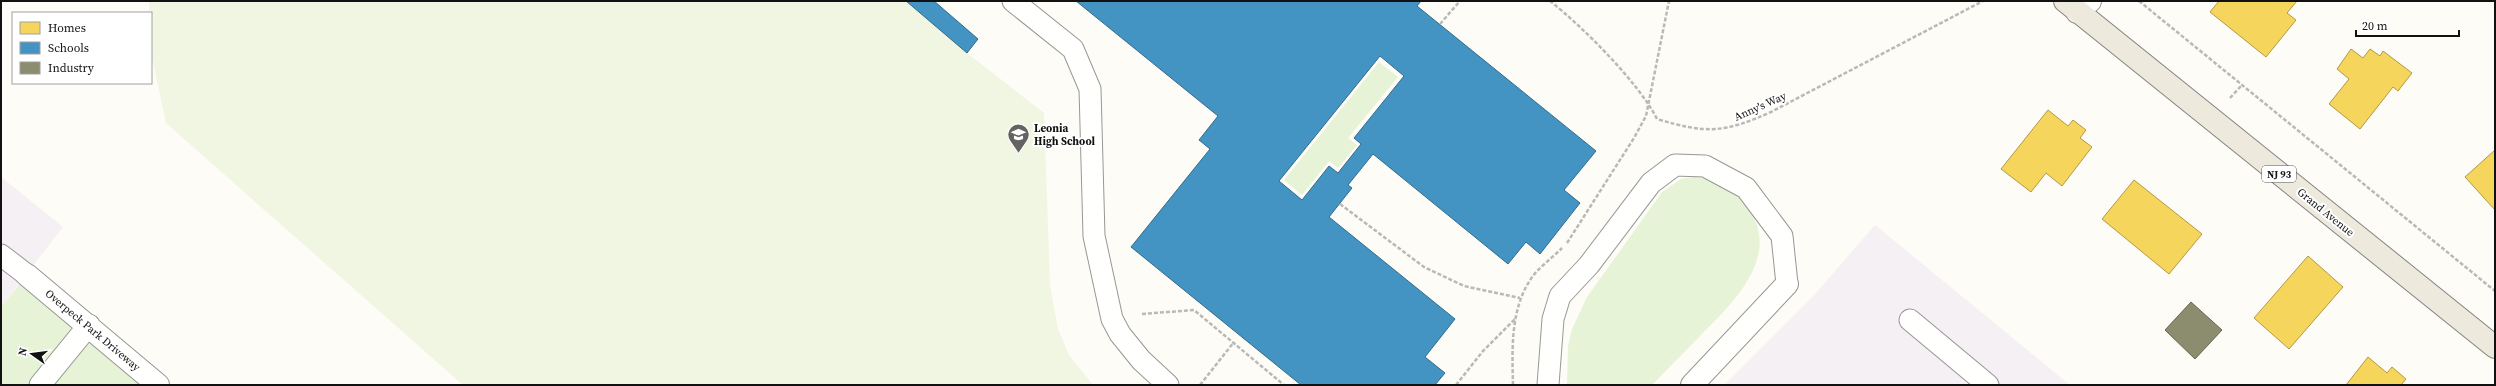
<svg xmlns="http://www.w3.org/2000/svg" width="2496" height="386" viewBox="0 0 2496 386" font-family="'Source Serif 4',serif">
<rect width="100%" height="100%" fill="#fdfcf7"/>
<g fill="#f5f0f3">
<polygon points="1,177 63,227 1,307"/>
<polygon points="1875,225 2070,385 1724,385 1816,293"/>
</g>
<g fill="#e7f3d7">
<polygon points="1379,62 1398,77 1348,138 1357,145 1338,168 1329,161 1302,195 1284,180"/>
<path d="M 1694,177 C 1714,178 1734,189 1746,205 C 1784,254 1734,302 1701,335 C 1685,352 1668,368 1652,385 L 1567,385 L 1568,346 L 1572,329 L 1587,297 L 1662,192 L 1681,179 Z"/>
<polygon points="27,275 158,385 1,385 1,307"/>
</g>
<polygon fill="#f0f6e1" points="149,1 906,1 967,53 1044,113 1050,285 1058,329 1069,355 1093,385 463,385 166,123 151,53"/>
<g fill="#f6d55c" stroke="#b19a46">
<polygon points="2219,1 2297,1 2287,13 2296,20 2266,57 2210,12"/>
<polygon points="2351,49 2363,58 2370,49 2380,56 2383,51 2412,73 2398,91 2393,87 2360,129 2329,104 2349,79 2337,69"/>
<polygon points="2048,110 2068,126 2073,120 2086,130 2080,138 2092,147 2062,186 2046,173 2031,192 2001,169"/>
<polygon points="2495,150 2495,210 2465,177"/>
<polygon points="2134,180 2202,234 2169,274 2102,219"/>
<polygon points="2308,256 2343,287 2289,349 2254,318"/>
<polygon points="2368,357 2387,373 2392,367 2406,379 2401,385 2346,385"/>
</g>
<g fill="#4393c3" stroke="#346c8e" fill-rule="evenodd">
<polygon points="906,1 934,1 978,39 967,53"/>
<path d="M 1076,1 L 1421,1 L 1417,6 L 1596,151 L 1564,190 L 1580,203 L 1540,254 L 1526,242 L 1508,264 L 1373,154 L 1348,185 L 1352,188 L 1329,217 L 1455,319 L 1425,357 L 1445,373 L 1435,385 L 1301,385 L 1131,247 L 1210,149 L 1199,140 L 1218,116 ZM 1380,56 L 1404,76 L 1354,138 L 1361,144 L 1338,173 L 1329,166 L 1302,200 L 1279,181 Z"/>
</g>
<polygon fill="#8c8c6e" stroke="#676752" points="2191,302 2222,330 2195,359 2165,330"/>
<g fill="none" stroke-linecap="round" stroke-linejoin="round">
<defs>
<g id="service">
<polyline points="1013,1 1073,49 1090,89 1094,236 1112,319 1120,334 1141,360 1168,385"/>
<polyline points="1,255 27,275"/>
<polyline points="1910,320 1988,385"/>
<polyline points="40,385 89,325"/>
<polyline points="1548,385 1553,319 1560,296 1589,265 1651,183 1675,165 1705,166 1746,188 1782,236 1787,284"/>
</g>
<g id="minor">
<polyline points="2077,12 2090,1"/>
<polyline points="1692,385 1787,284"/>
</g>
<polyline id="tertiary" points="27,275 158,385"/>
<polyline id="primary" points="2065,1 2495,347"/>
</defs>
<use href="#service" stroke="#979795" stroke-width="23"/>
<use href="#minor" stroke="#979795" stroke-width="24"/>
<use href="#tertiary" stroke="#979795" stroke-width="24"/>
<use href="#primary" stroke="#858482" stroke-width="24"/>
<g stroke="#b9b9b8" stroke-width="2.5" stroke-dasharray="4 2" stroke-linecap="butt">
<path d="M 1550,1 C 1583,27 1639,83 1657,119 C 1707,134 1724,133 1771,112 L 1983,1"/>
<polyline points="2139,1 2495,291"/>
<polyline points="1440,24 1460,1"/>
<polyline points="2230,98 2242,85"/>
<polyline points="1340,204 1424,267 1464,286 1520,298"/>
<polyline points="1567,243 1634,138 1646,116 1669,1"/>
<polyline points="1142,314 1194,310 1284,385"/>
<polyline points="1200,385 1234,342"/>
<polyline points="1456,385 1483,351 1515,319"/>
<path d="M 1513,385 C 1512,346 1510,302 1537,271 C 1545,263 1554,256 1562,248"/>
</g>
<use href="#service" stroke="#fffffe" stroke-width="21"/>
<use href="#minor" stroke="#fffffe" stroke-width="22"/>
<use href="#tertiary" stroke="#fffffe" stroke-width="22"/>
<use href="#primary" stroke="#ede9dc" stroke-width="22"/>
</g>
<defs>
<symbol id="school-pin" viewBox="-11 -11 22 30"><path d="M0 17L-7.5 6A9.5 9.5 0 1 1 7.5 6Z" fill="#646362" stroke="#fff"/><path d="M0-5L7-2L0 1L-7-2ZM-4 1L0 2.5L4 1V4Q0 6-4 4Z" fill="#fff"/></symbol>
</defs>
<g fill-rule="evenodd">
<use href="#school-pin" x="1006" y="122" width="25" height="34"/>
</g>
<g text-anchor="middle" stroke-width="4" stroke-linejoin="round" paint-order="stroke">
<rect fill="#fff" stroke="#585858" stroke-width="1" x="2262" y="166" width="34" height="16" rx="3"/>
<g font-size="10" font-weight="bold" fill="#111">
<text x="2279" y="178">NJ 93</text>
</g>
<g font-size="11" fill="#111" stroke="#fff">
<text transform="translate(1760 106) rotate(-24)" y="4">Anny's Way</text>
<text transform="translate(2326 212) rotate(39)" y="4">Grand Avenue</text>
<text transform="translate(93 330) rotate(40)" y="4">Overpeck Park Driveway</text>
</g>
<g font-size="11" font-weight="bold" fill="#111" stroke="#fff" text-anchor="start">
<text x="1034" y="132">Leonia<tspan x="1034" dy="13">High School</tspan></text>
</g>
</g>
<rect width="2496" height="386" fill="none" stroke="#111111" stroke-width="4"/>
<rect x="12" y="12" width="140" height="72" fill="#ffffff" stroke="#a0a0a0"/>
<rect x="20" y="22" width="20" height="12" fill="#f6d55c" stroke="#a0a0a0"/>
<text x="48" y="32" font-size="12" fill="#111111">Homes</text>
<rect x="20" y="42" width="20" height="12" fill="#4393c3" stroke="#a0a0a0"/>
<text x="48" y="52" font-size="12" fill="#111111">Schools</text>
<rect x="20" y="62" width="20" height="12" fill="#8c8c6e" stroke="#a0a0a0"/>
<text x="48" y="72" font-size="12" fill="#111111">Industry</text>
<g transform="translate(32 354) rotate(284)" stroke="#ffffff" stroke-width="3" paint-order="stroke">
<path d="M0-3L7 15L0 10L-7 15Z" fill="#111111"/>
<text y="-6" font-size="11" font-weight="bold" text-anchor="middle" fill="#111111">N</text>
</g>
<path d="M2356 30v6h103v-6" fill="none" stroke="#111111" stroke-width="2"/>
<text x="2362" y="30" font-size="12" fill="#111111" stroke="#ffffff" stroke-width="3" paint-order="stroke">20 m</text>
</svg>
